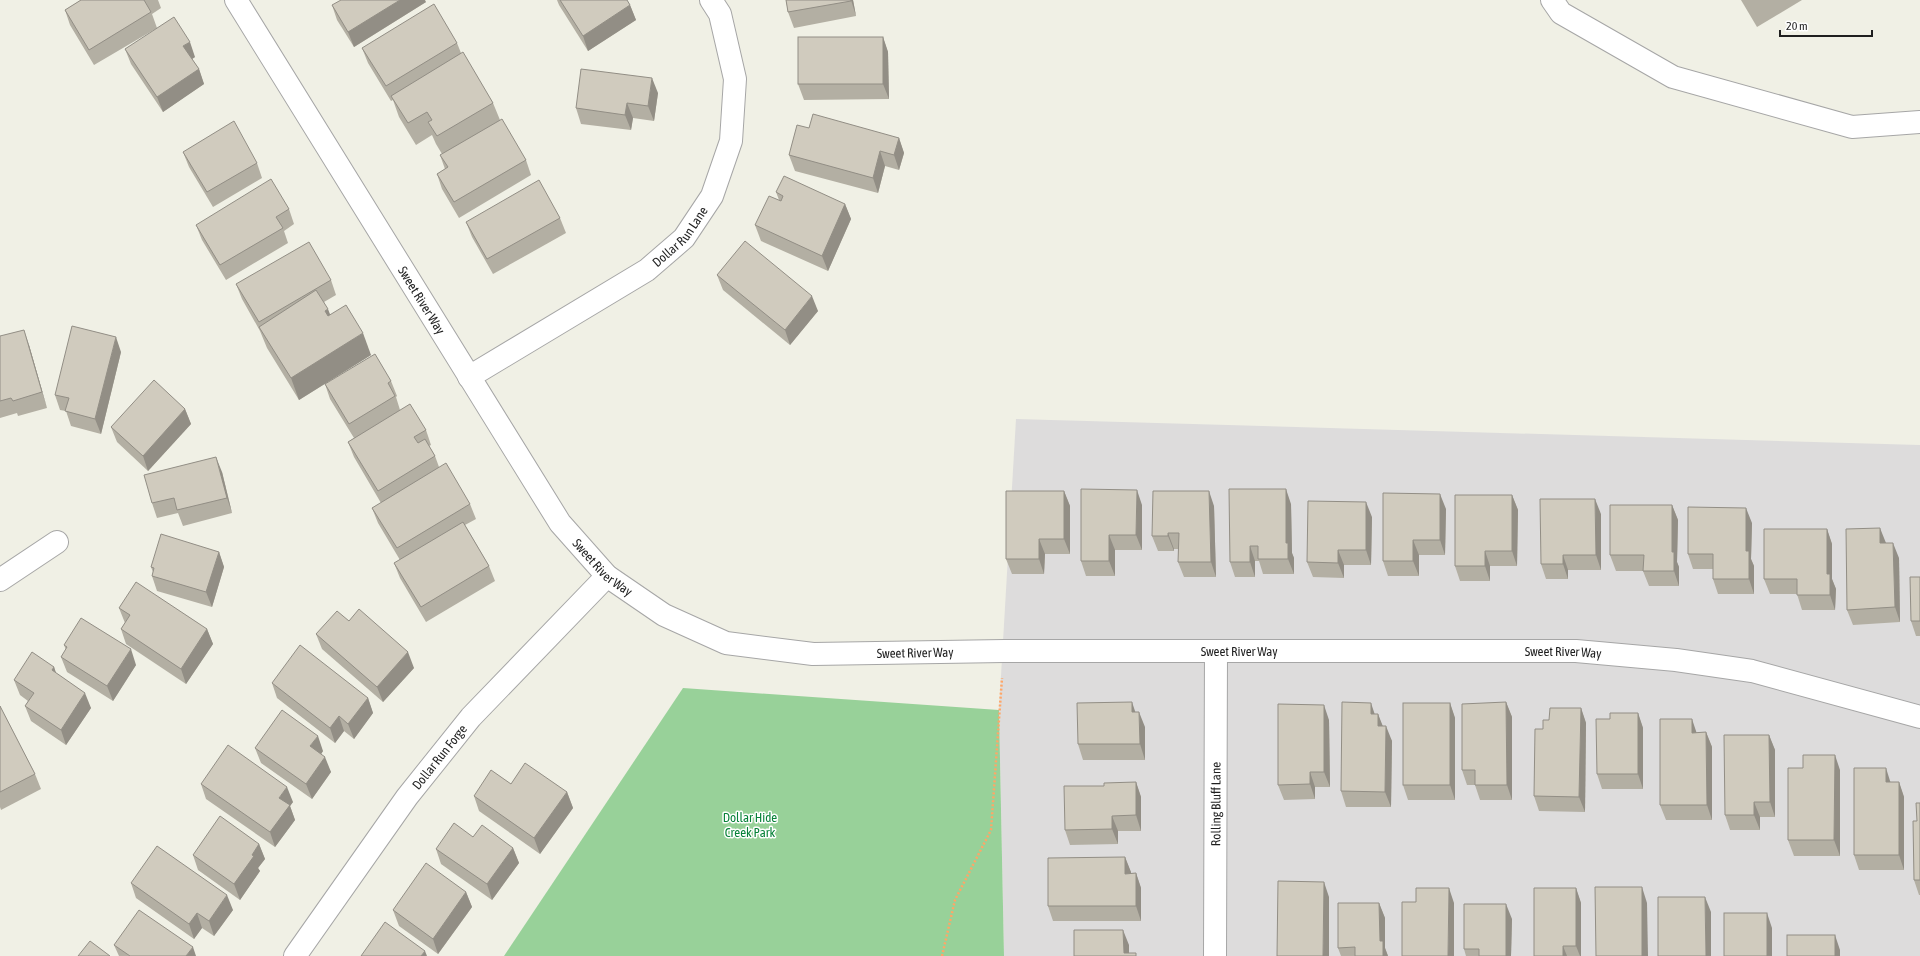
<svg xmlns="http://www.w3.org/2000/svg" width="1920" height="956" viewBox="0 0 1920 956" font-family="'Asap Condensed',sans-serif">
<rect width="100%" height="100%" fill="#f0f0e5"/>
<polygon fill="#dddcdc" points="1016,419 1920,445 1920,956 1004,956 999,710"/>
<polygon fill="#98d199" points="683,688 999,710 1004,956 504,956"/>
<g fill="none" stroke-linecap="round" stroke-linejoin="round">
<defs>
<g id="minor">
<path id="s1" d="M 236,0 L 560,523 L 607,576 L 664,615 L 726,643 L 813,654 L 1004,651 L 1576,651 L 1676,660 L 1752,671 L 1920,717"/>
<polyline points="1552,0 1561,13 1673,77 1852,127 1920,122"/>
<path id="s2" d="M 469,377 L 647,270 L 684,238 L 712,196 L 731,141 L 735,79 L 720,14 L 711,0"/>
<polyline points="0,580 57,542"/>
<path id="s3" d="M 295,956 L 407,797 L 471,717 L 607,576"/>
<path id="s4" d="M 1215,956 L 1216,651"/>
</g>
</defs>
<use href="#minor" stroke="#a6a6a6" stroke-width="24"/>
<polyline stroke="#ffa667" stroke-width="2.5" stroke-dasharray="2 2" stroke-linecap="butt" points="942,956 955,900 991,830 1002,678"/>
<use href="#minor" stroke="#fff" stroke-width="22"/>
</g>
<g fill="#b3afa3">
<polygon points="81,0 158,0 161,8 152,14 157,28 94,65 70,25 65,10"/>
<polygon points="557,0 627,0 630,5 636,20 588,51 559,5"/>
<polygon points="786,0 853,0 856,16 794,28 788,12"/>
<polygon points="1741,0 1802,0 1757,27"/>
<polygon points="426,2 354,47 337,20 332,5"/>
<polygon points="883,37 888,52 889,99 804,100 798,84"/>
<polygon points="457,43 461,53 493,103 500,120 526,160 531,175 459,218 442,189 437,174 445,169 440,155 442,154 436,144 432,135 416,145 399,117 393,100 391,101 368,63 362,48"/>
<polygon points="125,49 195,57 192,59 199,69 204,84 163,112 131,64"/>
<polygon points="658,93 654,121 633,118 631,130 581,124 576,108"/>
<polygon points="809,128 899,138 904,153 899,170 885,166 878,193 795,171 789,155"/>
<polygon points="183,152 257,163 262,178 213,207 189,167"/>
<polygon points="776,192 845,204 851,219 828,271 761,241 755,225 779,200"/>
<polygon points="289,209 294,224 284,231 288,243 226,280 202,240 196,225"/>
<polygon points="560,218 566,233 493,274 472,237 466,222"/>
<polygon points="717,275 818,311 790,345 723,290"/>
<polygon points="331,280 336,295 324,302 330,315 371,355 299,400 267,348 260,331 242,299 236,284"/>
<polygon points="0,336 29,345 47,408 18,416 17,413 0,418"/>
<polygon points="121,352 101,434 71,426 66,411 60,410 55,395"/>
<polygon points="391,381 397,396 396,397 400,410 426,430 431,445 429,446 435,456 439,467 470,504 476,519 465,525 489,566 495,581 426,622 400,578 394,563 400,560 378,523 372,508 381,503 354,457 348,442 354,438 330,399 325,384"/>
<polygon points="185,409 191,424 148,471 117,442 111,427"/>
<polygon points="222,472 232,513 183,526 178,513 157,518 152,503"/>
<polygon points="1064,491 1070,506 1070,554 1045,554 1044,574 1012,574 1006,559"/>
<polygon points="1512,495 1518,510 1517,566 1490,566 1490,581 1460,581 1455,566"/>
<polygon points="1291,504 1292,553 1294,558 1294,574 1263,574 1259,561 1255,561 1255,577 1235,577 1230,562"/>
<polygon points="1142,505 1142,550 1115,550 1115,576 1086,576 1081,561"/>
<polygon points="1672,505 1678,520 1677,562 1679,567 1679,586 1649,586 1643,571 1616,571 1610,555"/>
<polygon points="1214,506 1216,577 1184,577 1178,562 1178,549 1174,549 1174,551 1158,551 1152,536"/>
<polygon points="1446,509 1445,555 1419,555 1419,576 1388,576 1383,561"/>
<polygon points="1601,514 1601,570 1568,570 1568,579 1546,579 1541,564"/>
<polygon points="1372,517 1371,565 1344,565 1344,578 1313,577 1307,562"/>
<polygon points="1752,523 1751,559 1754,566 1754,594 1718,594 1713,579 1713,569 1693,569 1688,554"/>
<polygon points="1827,529 1832,544 1832,579 1836,589 1835,610 1802,610 1797,594 1770,594 1764,579"/>
<polygon points="219,552 224,567 212,607 157,591 152,576 153,572 151,567"/>
<polygon points="1899,558 1900,622 1853,625 1847,610"/>
<polygon points="1920,577 1920,636 1916,636 1911,621"/>
<polygon points="119,608 207,629 213,644 186,684 126,644 121,629 125,623"/>
<polygon points="349,621 414,668 383,702 322,649 316,634"/>
<polygon points="64,645 136,665 113,701 67,672 61,657 66,650"/>
<polygon points="54,667 56,673 91,708 66,745 31,721 25,706 28,701 20,695 14,680"/>
<polygon points="272,683 368,698 373,713 354,739 344,731 335,743 277,698"/>
<polygon points="1506,702 1512,717 1512,800 1480,800 1475,785 1467,785 1462,770"/>
<polygon points="1450,703 1455,718 1455,800 1408,800 1403,785"/>
<polygon points="0,706 35,774 41,789 1,810 0,807"/>
<polygon points="1581,708 1586,723 1585,812 1539,811 1534,796 1543,729 1549,720"/>
<polygon points="1638,713 1643,728 1643,789 1602,789 1597,774 1610,719"/>
<polygon points="1375,714 1378,714 1382,726 1392,741 1391,807 1346,807 1341,791"/>
<polygon points="1329,720 1330,787 1315,787 1315,799 1284,800 1278,785"/>
<polygon points="1145,727 1145,760 1083,760 1078,744"/>
<polygon points="1706,732 1712,747 1712,820 1666,820 1660,805 1697,733"/>
<polygon points="1769,735 1775,750 1775,817 1760,817 1760,830 1730,830 1725,815"/>
<polygon points="255,748 323,751 321,754 331,772 312,799 261,763"/>
<polygon points="1803,768 1840,770 1840,856 1794,856 1788,840"/>
<polygon points="1136,782 1141,797 1141,831 1118,831 1118,844 1070,845 1065,830 1104,786"/>
<polygon points="1891,782 1899,782 1904,797 1904,870 1859,870 1854,855"/>
<polygon points="201,784 293,802 290,806 295,820 275,847 206,799"/>
<polygon points="511,784 567,792 573,808 540,854 479,811 474,796"/>
<polygon points="1920,803 1920,895 1919,895 1914,880"/>
<polygon points="473,837 513,848 519,863 492,900 441,864 436,849"/>
<polygon points="259,844 265,859 258,868 260,871 240,900 198,870 193,855"/>
<polygon points="1125,857 1131,873 1136,873 1141,888 1141,921 1053,921 1048,906"/>
<polygon points="131,883 233,910 214,936 202,928 194,939 136,898"/>
<polygon points="1576,888 1581,903 1581,956 1534,956"/>
<polygon points="466,892 472,907 438,954 399,926 393,910"/>
<polygon points="1379,903 1385,918 1385,948 1388,956 1341,956 1338,948"/>
<polygon points="1512,919 1511,956 1466,956 1464,949"/>
<polygon points="114,945 196,956 119,956"/>
</g>
<g fill="#928e85">
<polygon points="400,0 425,0 426,2 354,47 348,32"/>
<polygon points="851,0 853,0 856,16"/>
<polygon points="630,5 636,20 588,51 583,36"/>
<polygon points="883,37 888,52 889,99 883,84"/>
<polygon points="190,42 195,57 189,61 183,46"/>
<polygon points="199,69 204,84 163,112 157,97"/>
<polygon points="652,78 658,93 654,121 648,106"/>
<polygon points="627,103 633,118 631,130 625,115"/>
<polygon points="899,138 904,153 899,170 894,155"/>
<polygon points="880,151 885,166 878,193 873,178"/>
<polygon points="845,204 851,219 828,271 822,256"/>
<polygon points="812,296 818,311 790,345 785,330"/>
<polygon points="328,309 336,330 325,311"/>
<polygon points="24,330 29,345 47,408 42,392"/>
<polygon points="363,333 371,355 299,400 291,378"/>
<polygon points="116,337 121,352 101,434 95,419"/>
<polygon points="185,409 191,424 148,471 143,456"/>
<polygon points="216,457 222,472 232,513 227,498"/>
<polygon points="1286,489 1291,504 1292,553 1294,558 1294,574 1288,559 1286,543"/>
<polygon points="1137,490 1142,505 1142,550 1136,535"/>
<polygon points="1064,491 1070,506 1070,554 1064,539"/>
<polygon points="1209,491 1214,506 1216,577 1211,562"/>
<polygon points="1440,494 1446,509 1445,555 1440,540"/>
<polygon points="1512,495 1518,510 1517,566 1512,551"/>
<polygon points="1595,499 1601,514 1601,570 1596,555"/>
<polygon points="1366,502 1372,517 1371,565 1366,550"/>
<polygon points="1672,505 1678,520 1677,562 1679,567 1679,586 1674,571 1672,552"/>
<polygon points="1746,508 1752,523 1751,559 1754,566 1754,594 1749,579 1746,551"/>
<polygon points="1880,528 1886,543 1880,543"/>
<polygon points="1827,529 1832,544 1832,579 1836,589 1835,610 1830,595 1827,574"/>
<polygon points="1168,533 1174,549 1174,551 1168,536"/>
<polygon points="1109,535 1115,550 1115,576 1109,561"/>
<polygon points="1039,539 1045,554 1044,574 1039,559"/>
<polygon points="1413,540 1419,555 1419,576 1413,561"/>
<polygon points="1893,543 1899,558 1900,622 1895,607"/>
<polygon points="1250,546 1255,561 1255,577 1250,562"/>
<polygon points="1338,550 1344,565 1344,578 1338,563"/>
<polygon points="1485,551 1490,566 1490,581 1485,566"/>
<polygon points="219,552 224,567 212,607 206,592"/>
<polygon points="1563,555 1568,570 1568,579 1563,564"/>
<polygon points="207,629 213,644 186,684 181,669"/>
<polygon points="131,649 136,665 113,701 107,686"/>
<polygon points="408,652 414,668 383,702 377,687"/>
<polygon points="54,667 59,682 52,670"/>
<polygon points="85,693 91,708 66,745 61,730"/>
<polygon points="368,698 373,713 354,739 348,724"/>
<polygon points="1132,702 1137,717 1132,712"/>
<polygon points="1506,702 1512,717 1512,800 1507,785"/>
<polygon points="1371,703 1376,718 1371,714"/>
<polygon points="1450,703 1455,718 1455,800 1450,785"/>
<polygon points="1324,705 1329,720 1330,787 1324,772"/>
<polygon points="1581,708 1586,723 1585,812 1579,797"/>
<polygon points="1139,712 1145,727 1145,760 1140,744"/>
<polygon points="1638,713 1643,728 1643,789 1638,774"/>
<polygon points="1378,714 1384,729 1378,726"/>
<polygon points="339,716 344,731 335,743 330,728"/>
<polygon points="1692,719 1697,734 1692,733"/>
<polygon points="1386,726 1392,741 1391,807 1385,792"/>
<polygon points="1706,732 1712,747 1712,820 1707,805"/>
<polygon points="1769,735 1775,750 1775,817 1770,802"/>
<polygon points="318,736 323,751 316,762 310,746"/>
<polygon points="1835,755 1840,770 1840,856 1834,840"/>
<polygon points="325,757 331,772 312,799 306,784"/>
<polygon points="1886,768 1891,784 1886,782"/>
<polygon points="1310,772 1315,787 1315,799 1310,784"/>
<polygon points="1136,782 1141,797 1141,831 1136,815"/>
<polygon points="1899,782 1904,797 1904,870 1899,855"/>
<polygon points="287,787 293,802 290,806 295,820 275,847 270,832 279,798"/>
<polygon points="567,792 573,808 540,854 534,838"/>
<polygon points="1754,802 1760,817 1760,830 1754,815"/>
<polygon points="1112,816 1118,831 1118,844 1112,829"/>
<polygon points="259,844 265,859 258,868 260,871 240,900 234,884 252,855"/>
<polygon points="513,848 519,863 492,900 487,884"/>
<polygon points="1125,857 1131,872 1131,889 1125,874"/>
<polygon points="1136,873 1141,888 1141,921 1136,906"/>
<polygon points="1324,882 1329,897 1329,956 1323,956"/>
<polygon points="1642,887 1647,903 1648,956 1642,956"/>
<polygon points="1449,888 1454,903 1454,956 1448,956"/>
<polygon points="1576,888 1581,903 1581,956 1580,956 1576,946"/>
<polygon points="466,892 472,907 438,954 433,939"/>
<polygon points="227,895 233,910 214,936 209,921"/>
<polygon points="1705,897 1711,912 1711,956 1706,956"/>
<polygon points="1379,903 1385,918 1385,948 1388,956 1383,956 1380,941"/>
<polygon points="1506,904 1512,919 1511,956 1506,956"/>
<polygon points="197,913 202,928 194,939 189,924"/>
<polygon points="1767,913 1772,928 1772,956 1767,956"/>
<polygon points="1123,930 1129,945 1129,956 1124,953"/>
<polygon points="1835,935 1840,950 1840,956 1835,956"/>
<polygon points="1563,946 1567,956 1563,956"/>
<polygon points="193,947 196,956 186,956"/>
<polygon points="425,951 427,956 421,956"/>
</g>
<g fill="#d0cbbe" stroke="#928e85">
<polygon points="81,0 144,0 151,12 89,50 65,10"/>
<polygon points="341,0 400,0 348,32 332,5"/>
<polygon points="560,0 627,0 630,5 583,36"/>
<polygon points="786,0 851,0 851,1 788,12"/>
<polygon points="434,4 457,43 386,86 362,48"/>
<polygon points="174,17 190,42 183,46 199,69 157,97 125,49"/>
<rect x="798" y="37" width="85" height="47"/>
<polygon points="463,52 493,103 437,136 428,122 432,120 427,112 408,123 391,96"/>
<polygon points="581,69 652,78 648,106 627,103 625,115 576,108"/>
<polygon points="813,114 899,138 894,155 880,151 873,178 789,155 797,125 809,128"/>
<polygon points="502,119 526,160 454,202 437,174 448,167 440,155"/>
<polygon points="234,121 257,163 207,192 183,152"/>
<polygon points="784,176 845,204 822,256 755,225 769,196 781,201 783,196 776,192"/>
<polygon points="271,179 289,209 276,217 283,228 220,265 196,225"/>
<polygon points="539,180 560,218 487,259 466,222"/>
<polygon points="745,241 812,296 785,330 717,275"/>
<polygon points="309,242 331,280 259,322 236,284"/>
<polygon points="316,290 328,309 325,311 328,316 346,305 363,333 291,378 259,327"/>
<polygon points="72,326 116,337 95,419 65,411 69,398 55,395"/>
<polygon points="24,330 42,392 13,401 11,398 0,401 0,336"/>
<polygon points="375,354 391,381 388,383 395,396 349,424 325,384"/>
<polygon points="154,380 185,409 143,456 111,427"/>
<polygon points="410,404 426,430 414,437 418,443 425,439 435,456 378,491 348,442"/>
<polygon points="216,457 227,498 177,510 174,498 152,503 144,475"/>
<polygon points="446,463 470,504 397,548 372,508"/>
<polygon points="1081,489 1137,490 1136,535 1109,535 1109,561 1081,561"/>
<polygon points="1229,489 1286,489 1286,543 1288,543 1288,559 1258,559 1258,546 1250,546 1250,562 1230,562"/>
<polygon points="1006,491 1064,491 1064,539 1039,539 1039,559 1006,559"/>
<polygon points="1153,491 1209,491 1211,562 1178,562 1179,533 1168,533 1168,536 1152,536"/>
<polygon points="1383,493 1440,494 1440,540 1413,540 1413,561 1383,561"/>
<polygon points="1455,495 1512,495 1512,551 1485,551 1485,566 1455,566"/>
<polygon points="1540,499 1595,499 1596,555 1563,555 1563,564 1541,564"/>
<polygon points="1308,501 1366,502 1366,550 1338,550 1338,563 1307,562"/>
<polygon points="1610,505 1672,505 1672,552 1674,552 1674,571 1643,571 1644,555 1610,555"/>
<polygon points="1688,507 1746,508 1746,551 1749,551 1749,579 1713,579 1713,554 1688,554"/>
<polygon points="463,522 489,566 421,607 394,563"/>
<polygon points="1880,528 1880,543 1893,543 1895,607 1847,610 1846,529"/>
<polygon points="1764,529 1827,529 1827,574 1830,574 1830,595 1797,595 1797,579 1764,579"/>
<polygon points="161,534 219,552 206,592 152,576 154,568 151,567"/>
<polygon points="1910,577 1920,577 1920,621 1911,621"/>
<polygon points="136,582 207,629 181,669 121,629 130,615 119,608"/>
<polygon points="359,609 408,652 377,687 316,634 337,611 349,621"/>
<polygon points="81,618 131,649 107,686 61,657 67,647 64,645"/>
<polygon points="300,645 368,698 348,724 339,716 330,728 272,683"/>
<polygon points="32,652 54,667 52,670 85,693 61,730 25,706 34,693 14,680"/>
<polygon points="1132,702 1132,712 1139,712 1140,744 1078,744 1077,703"/>
<polygon points="1342,702 1371,703 1371,714 1378,714 1378,726 1386,726 1385,792 1341,791"/>
<polygon points="1506,702 1507,785 1475,785 1475,770 1462,770 1462,704"/>
<rect x="1403" y="703" width="47" height="82"/>
<polygon points="1278,704 1324,705 1324,772 1310,772 1310,784 1278,785"/>
<polygon points="0,706 35,774 0,792"/>
<polygon points="1550,708 1581,708 1579,797 1534,796 1535,729 1543,729 1543,720 1549,720"/>
<polygon points="282,710 318,736 310,746 325,757 306,784 255,748"/>
<polygon points="1610,713 1638,713 1638,774 1597,774 1596,719 1610,719"/>
<polygon points="1660,719 1692,719 1692,733 1706,732 1707,805 1660,805"/>
<polygon points="1724,735 1769,735 1770,802 1754,802 1754,815 1725,815"/>
<polygon points="228,745 287,787 279,798 290,805 270,832 201,784"/>
<polygon points="1803,755 1835,755 1834,840 1788,840 1788,768 1803,768"/>
<polygon points="525,763 567,792 534,838 474,796 491,770 511,784"/>
<polygon points="1854,768 1886,768 1886,782 1899,782 1899,855 1854,855"/>
<polygon points="1136,782 1136,815 1112,816 1112,829 1065,830 1064,786 1104,786 1104,783"/>
<polygon points="1916,803 1920,803 1920,880 1914,880 1913,821 1917,821"/>
<polygon points="220,816 259,844 252,855 254,856 234,884 193,855"/>
<polygon points="454,823 473,837 482,825 513,848 487,884 436,849"/>
<polygon points="157,846 227,895 209,921 197,913 189,924 131,883"/>
<polygon points="1125,857 1125,874 1136,873 1136,906 1048,906 1048,858"/>
<polygon points="426,863 466,892 433,939 393,910"/>
<polygon points="1278,881 1324,882 1323,956 1277,956"/>
<polygon points="1595,887 1642,887 1642,956 1596,956"/>
<polygon points="1416,888 1449,888 1448,956 1402,956 1402,902 1416,902"/>
<polygon points="1534,888 1576,888 1576,946 1563,946 1563,956 1534,956"/>
<polygon points="1658,897 1705,897 1706,956 1658,956"/>
<polygon points="1338,903 1379,903 1380,941 1383,941 1383,956 1355,956 1355,947 1338,948"/>
<polygon points="1464,904 1506,904 1506,956 1479,956 1479,949 1464,949"/>
<polygon points="139,910 193,947 186,956 130,956 114,945"/>
<rect x="1724" y="913" width="43" height="43"/>
<polygon points="385,922 425,951 421,956 361,956"/>
<polygon points="1074,930 1123,930 1124,953 1136,953 1136,956 1074,956"/>
<rect x="1787" y="935" width="48" height="21"/>
<polygon points="90,941 110,956 78,956"/>
</g>
<g text-anchor="middle" stroke-width="3" stroke-linejoin="round" paint-order="stroke">
<g font-size="13" fill="#1f1f1f" stroke="#fff">
<text dy="5" stroke="none"><textPath href="#s2" startOffset="255">Dollar Run Lane</textPath></text>
<text dy="5" stroke="none"><textPath href="#s1" startOffset="353">Sweet River Way</textPath></text>
<text dy="5" stroke="none"><textPath href="#s1" startOffset="677">Sweet River Way</textPath></text>
<text dy="5" stroke="none"><textPath href="#s1" startOffset="1337">Sweet River Way</textPath></text>
<text dy="5" stroke="none"><textPath href="#s1" startOffset="1013">Sweet River Way</textPath></text>
<text dy="5" stroke="none"><textPath href="#s1" startOffset="1661">Sweet River Way</textPath></text>
<text dy="5" stroke="none"><textPath href="#s3" startOffset="246">Dollar Run Forge</textPath></text>
<text dy="5" stroke="none"><textPath href="#s4" startOffset="152">Rolling Bluff Lane</textPath></text>
</g>
<g font-size="13" fill="#078238" stroke="#fff">
<text x="750" y="822">Dollar Hide<tspan x="750" dy="15">Creek Park</tspan></text>
</g>
</g>
<path d="M1780 30v6h92v-6" fill="none" stroke="#1f1f1f" stroke-width="2"/>
<text x="1786" y="30" font-size="12" fill="#1f1f1f" stroke="#ffffff" stroke-width="3" paint-order="stroke">20 m</text>
</svg>
